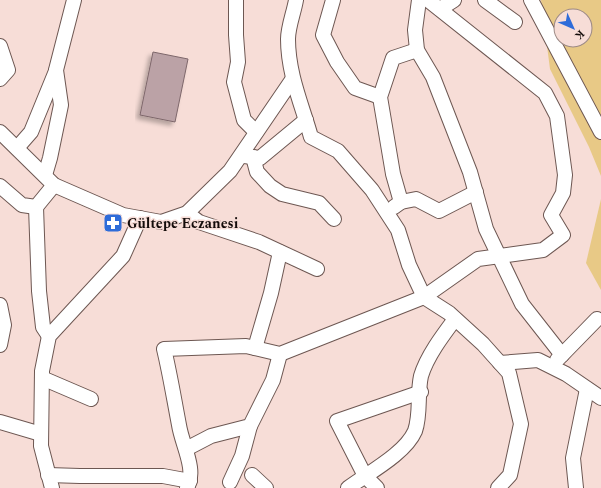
<svg xmlns="http://www.w3.org/2000/svg" width="601" height="488" viewBox="0 0 601 488" font-family="Spectral,serif">
<defs>
<filter id="shadow"><feDropShadow dx="-3.5" dy="3.5" stdDeviation="2" flood-color="#0004"/></filter>
</defs>
<rect width="100%" height="100%" fill="#f7ddd7"/>
<g fill="#e8c986" fill-rule="evenodd">
<path d="M 541,0 L 601,0 L 601,176 L 589,147 L 550,69 ZM 561,16 L 585,16 L 585,40 L 561,40 Z"/>
<polygon points="601,199 601,290 586,263"/>
</g>
<polygon fill="#bba2a6" stroke="#7e676b" filter="url(#shadow)" points="153,52 188,59 175,122 140,115"/>
<g fill="none" stroke-linecap="round" stroke-linejoin="round">
<defs>
<g id="minor">
<polyline points="236,0 236,35 238,62 234,82 244,120 256,132"/>
<path d="M 296,0 C 294,12 288,27 288,39 C 288,74 302,105 311,137 L 338,151 L 372,190 L 398,230 L 409,265 L 424,297 L 449,313 L 483,344 L 509,373 L 521,424 L 510,475 L 498,488"/>
<polyline points="333,0 323,35 337,62 355,88 380,97"/>
<polyline points="419,0 415,30 417,50 433,77 470,172 486,229 522,304 562,355"/>
<polyline points="485,0 515,22"/>
<polyline points="531,0 601,132"/>
<polyline points="440,9 454,0"/>
<polyline points="0,46 8,70 0,79"/>
<polyline points="0,132 54,185 123,215 161,222 187,213 230,171 292,80"/>
<polyline points="17,148 31,132 56,71"/>
<polyline points="244,156 260,158 306,120"/>
<polyline points="253,157 257,172 270,186 282,194 319,203 334,219"/>
<polyline points="45,175 50,158 61,105 56,70 74,0"/>
<polyline points="0,186 22,205 36,207 54,185"/>
<polyline points="401,202 393,174 380,97 393,58 417,50"/>
<polyline points="36,207 39,291 43,327 49,336"/>
<polyline points="394,207 401,202 416,199 439,211 476,192"/>
<polyline points="187,213 199,222 259,242 317,269"/>
<polyline points="0,305 4,325 0,345"/>
<polyline points="255,348 271,293 280,252"/>
<polyline points="557,360 597,319"/>
<polyline points="500,363 538,360 566,374 601,398"/>
<polyline points="42,378 91,399"/>
<polyline points="0,422 41,434"/>
<polyline points="186,449 211,436 250,426 273,380 280,354"/>
<polyline points="48,475 80,476 163,476 190,481"/>
<polyline points="252,475 266,488"/>
<polyline points="230,482 242,456 250,426"/>
<polyline points="52,488 41,446 42,371 49,336 123,256 140,218"/>
<path d="M 187,488 C 197,469 182,445 179,425 C 174,399 170,374 164,349 L 246,346 L 280,354 L 424,297 L 478,259 L 543,250 L 563,235 L 551,215 L 563,193 L 565,175 L 557,116 L 545,93 L 428,0"/>
<path d="M 348,488 C 368,473 405,454 415,431 C 421,414 417,394 421,376 C 427,356 443,335 455,319"/>
<polyline points="377,488 365,476 337,421 421,392"/>
<polyline points="576,488 573,458 587,389"/>
</g>
</defs>
<use href="#minor" stroke="#6d5752" stroke-width="16"/>
<use href="#minor" stroke="#fff" stroke-width="14"/>
</g>
<defs>
<symbol id="pharmacy-square" viewBox="-11 -11 22 22"><rect x="-9" y="-9" width="18" height="18" rx="4" fill="#2e6cd9" stroke="#f7ddd7"/><path d="M-2-6h4v4h4v4h-4v4h-4v-4h-4v-4h4Z" fill="#fff"/></symbol>
</defs>
<g fill-rule="evenodd">
<use href="#pharmacy-square" x="102" y="212" width="22" height="22"/>
</g>
<g text-anchor="middle" stroke-width="3" stroke-linejoin="round" paint-order="stroke">
<g font-size="14" font-weight="bold" fill="#140c0a" stroke="#f7ddd7" text-anchor="start">
<text x="127" y="228">Gültepe Eczanesi</text>
</g>
</g>
<g transform="translate(573 28) rotate(135)"><circle r="19" fill="#f7ddd7" stroke="#9c8985"/>
<path d="M0-3L7 15L0 10L-7 15Z" fill="#2e6cd9"/>
<text y="-6" font-size="11" font-weight="bold" text-anchor="middle" fill="#140c0a">K</text>
</g>
</svg>
